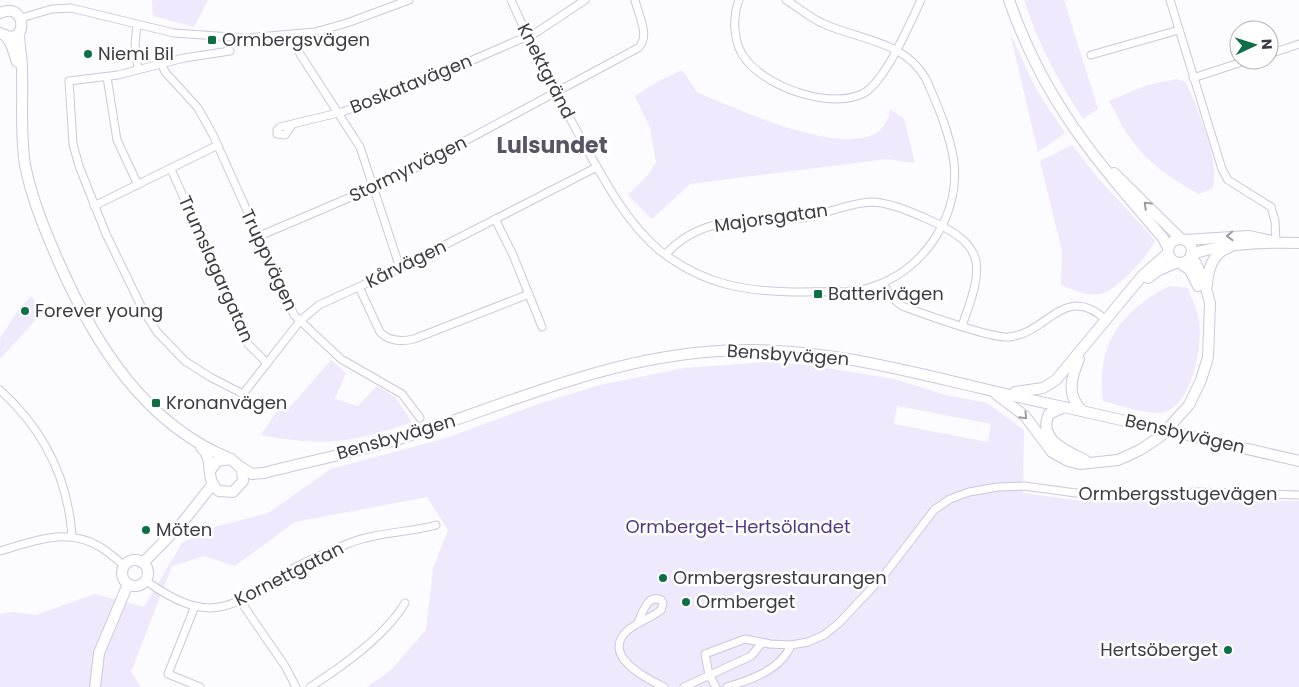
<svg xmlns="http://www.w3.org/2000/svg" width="1299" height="687" viewBox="0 0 1299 687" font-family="Poppins,sans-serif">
<rect width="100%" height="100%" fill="#fcfbff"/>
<g fill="#eee9fd" fill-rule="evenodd">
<polygon points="152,0 208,0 194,27 153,16"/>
<path d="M 1024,0 L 1064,0 L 1098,109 L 1083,119 C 1058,81 1038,43 1024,0 Z"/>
<polygon points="1010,33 1036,89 1065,133 1038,152"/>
<path d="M 682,70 L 697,92 L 705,96 C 740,109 883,178 890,109 L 904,119 L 915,163 L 887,159 L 690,184 L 652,219 L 628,195 L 648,175 L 656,162 L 650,128 L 635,96 L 659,81 Z"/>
<path d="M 1177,79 L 1186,82 C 1198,110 1220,159 1213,188 L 1199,194 C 1172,180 1145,161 1128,135 C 1120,124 1116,112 1109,101 L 1147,85 Z"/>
<path d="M 1072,145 L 1097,177 L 1155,240 C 1148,256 1120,287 1103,293 C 1089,298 1074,290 1061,285 L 1062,251 L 1040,161 Z"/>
<path d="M 1169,286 L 1188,288 C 1192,299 1197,310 1199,321 C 1203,346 1192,405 1164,412 C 1150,416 1118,405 1103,401 C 1096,344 1120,312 1169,286 Z"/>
<polygon points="31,296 42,313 0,359 0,338 19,309"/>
<path d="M 331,360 L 346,373 L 335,399 L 358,406 L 377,386 L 395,397 L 412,422 C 351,443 325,447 261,435 L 276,412 L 291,406 Z"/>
<path d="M 767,362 L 809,365 L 894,379 L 946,395 L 987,403 L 1024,430 L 1023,493 L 1089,502 L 1201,499 L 1299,501 L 1299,687 L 367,687 L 391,670 L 426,630 L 433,568 L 448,530 L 427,497 L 295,522 L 235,566 L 204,556 L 172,566 L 131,672 L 141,687 L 0,687 L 0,614 L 13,612 L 36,615 L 95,594 L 144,607 L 182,543 L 211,528 L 268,513 L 331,469 L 446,438 L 541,403 L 600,385 L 684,368 ZM 897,406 L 991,424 L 988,442 L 894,424 Z"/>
</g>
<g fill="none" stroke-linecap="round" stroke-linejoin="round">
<defs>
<g id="street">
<path d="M 511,0 C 533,49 558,97 584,144 C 605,181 626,222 659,250 C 705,286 747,292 803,292 C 824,291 848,294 868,288 C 922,273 960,218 954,162 C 950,134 937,104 926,79 C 904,40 858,40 822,23 C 810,18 798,7 786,0"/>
<path d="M 739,0 C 732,19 733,45 747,61 C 769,88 832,110 864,93 C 886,80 910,23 921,0"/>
<polyline points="1170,0 1222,169 1228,180 1271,207 1275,221 1276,242"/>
<polyline points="21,18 52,9 71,8 174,33 246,38 315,32 347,23 409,0"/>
<polyline points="137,25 135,43 138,69"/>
<polyline points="294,35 300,54 360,147 400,268"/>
<polyline points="230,51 184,58 118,75 69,81 73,144 79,166 106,234 143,310 157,332 185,361 210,377 243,394 300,321 319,305 400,268 597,167"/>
<polyline points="1269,54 1299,44"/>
<polyline points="1091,55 1179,30"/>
<polyline points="161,64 166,73 198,108 213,135 294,315 341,359 402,394 420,418"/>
<polyline points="107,77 117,140 138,185"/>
<polyline points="1193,78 1248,60"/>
<polyline points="292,125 285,135 277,134 277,130 280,127 342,112 406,89 537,32 585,0"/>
<polyline points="171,169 248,344 267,363"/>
<polyline points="94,206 218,145"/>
<polyline points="495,219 513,255 542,327"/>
<path d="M 257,237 L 398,177 L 638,48 C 651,37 638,14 635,0"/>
<path d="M 666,254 C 705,212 750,224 801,218 C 825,215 847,203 871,202 C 888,202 909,211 925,218 C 990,246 983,267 962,326"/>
<path d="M 883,283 L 890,296 L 902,306 C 921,313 993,339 1009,337 C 1048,333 1064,283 1105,319"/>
<path d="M 359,287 L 380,332 C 388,341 402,342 414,339 L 529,294"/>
<path d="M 0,390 C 43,429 68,478 72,536"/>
<path d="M 0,551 C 35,541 67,527 100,547 C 109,552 117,560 125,566"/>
<path d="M 146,581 C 210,626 229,609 289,571 C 307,560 328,552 347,544 C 376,532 407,533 436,525"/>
<polyline points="241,602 285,666 296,687"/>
<polyline points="195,606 168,674 200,687"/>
<path d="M 637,624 C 643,614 646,594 661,600 L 663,603 L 661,610 C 651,618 638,622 628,630 C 600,655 645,678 664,687"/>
<path d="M 310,687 C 342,667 386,635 405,603"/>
<polyline points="684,687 751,656 762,643"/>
<polyline points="716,687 709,675 705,654 745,639 770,644 791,645 808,642 824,635 839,623 885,574 934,510 950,499 969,492 998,487 1024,486 1098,496 1198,492 1299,495"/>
<path d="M 727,687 C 750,680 781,670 791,645"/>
</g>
<g id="secondary">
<path d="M 1009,0 C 1044,101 1095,159 1163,238 L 1168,248"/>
<path d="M 0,13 C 28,0 29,50 0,33"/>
<path d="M 19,32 C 19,45 22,57 22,70 C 23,102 20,133 25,165 C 32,200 46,233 60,265 C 96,346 146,425 231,459"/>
<polyline points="5,35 11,44 17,62"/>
<polyline points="1114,173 1181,239"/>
<circle cx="1180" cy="251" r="12"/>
<polyline points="1184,240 1249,236 1272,241"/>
<path d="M 1192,254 C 1223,244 1266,242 1299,243"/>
<polyline points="1180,263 1190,270 1198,286"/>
<polyline points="1148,278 1159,270 1176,263"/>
<path d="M 1207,285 C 1208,270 1212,253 1228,248"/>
<path d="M 1079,359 C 1071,379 1066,394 1082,411"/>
<polyline points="1015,392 1043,388 1056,380 1142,276 1168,253"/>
<polyline points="996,394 1025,416 1052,452 1068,461 1080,464 1118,460 1140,450 1161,436 1189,405 1201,380 1208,357 1210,303 1203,278 1191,254"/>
<path d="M 1064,407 L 1049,414 C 1037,440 1067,451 1085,460"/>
<polyline points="1200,438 1299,461"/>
<path d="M 201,447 C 216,461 203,479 219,491 L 233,492 L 243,481 L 242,469 L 231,459 L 217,461 L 210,471"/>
<path d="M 241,467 L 252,474 L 264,473 C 310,461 357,452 402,438 C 505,405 609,357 719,351 C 807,345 892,367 976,387 C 1034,401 1093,413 1151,427"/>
<circle cx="135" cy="573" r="13"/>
<polyline points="143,563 182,523 212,485"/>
<polyline points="95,687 99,653 128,584"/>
</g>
</defs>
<use href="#street" stroke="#cdc7dc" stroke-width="9"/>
<use href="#secondary" stroke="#cdc7dc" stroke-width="12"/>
<use href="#street" stroke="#fff" stroke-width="7"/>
<use href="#secondary" stroke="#fff" stroke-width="10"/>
<defs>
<polyline id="secondary-bridge" points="1151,427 1200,438"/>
</defs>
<use href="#secondary-bridge" stroke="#cdc7dc" stroke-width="12" stroke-linecap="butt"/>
<use href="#secondary-bridge" stroke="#fff" stroke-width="10"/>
</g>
<defs><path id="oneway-chevron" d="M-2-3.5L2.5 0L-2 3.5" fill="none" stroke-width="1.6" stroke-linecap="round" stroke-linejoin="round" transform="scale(1.25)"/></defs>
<g stroke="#9e9ca1">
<use href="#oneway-chevron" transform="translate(1147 205) rotate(-136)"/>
<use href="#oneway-chevron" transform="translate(1230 236) rotate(178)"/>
<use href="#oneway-chevron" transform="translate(1024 416) rotate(46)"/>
</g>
<g fill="#0d6f45" stroke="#fff" stroke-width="2">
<rect x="207" y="35" width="10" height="10" rx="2.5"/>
<circle cx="88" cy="54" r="5"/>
<rect x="813" y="289" width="10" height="10" rx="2.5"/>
<circle cx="25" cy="311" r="5"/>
<rect x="151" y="398" width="10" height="10" rx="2.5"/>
<circle cx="146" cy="530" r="5"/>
<circle cx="663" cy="578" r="5"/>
<circle cx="686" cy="602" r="5"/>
<circle cx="1228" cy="650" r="5"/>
</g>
<g text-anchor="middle" stroke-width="5" stroke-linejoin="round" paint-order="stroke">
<g font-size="18" fill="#3c3a43" stroke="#fff" text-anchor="start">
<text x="222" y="46">Ormbergsvägen</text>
<text x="98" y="60">Niemi Bil</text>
<text x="828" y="300">Batterivägen</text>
<text x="35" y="317">Forever young</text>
<text x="166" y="409">Kronanvägen</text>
<text x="156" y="536">Möten</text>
<text x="673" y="584">Ormbergsrestaurangen</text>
<text x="696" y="608">Ormberget</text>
<text x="1218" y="656" text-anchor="end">Hertsöberget</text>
</g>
<g font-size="18" fill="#3c3a43" stroke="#fff">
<text transform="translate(546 71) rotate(63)" y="6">Knektgränd</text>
<text transform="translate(411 84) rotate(-22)" y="6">Boskatavägen</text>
<text transform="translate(408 169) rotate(-26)" y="6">Stormyrvägen</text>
<text transform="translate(771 218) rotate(-8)" y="6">Majorsgatan</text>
<text transform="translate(269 260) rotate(65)" y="6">Truppvägen</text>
<text transform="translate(406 264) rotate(-26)" y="6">Kårvägen</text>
<text transform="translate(216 269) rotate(66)" y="6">Trumslagargatan</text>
<text transform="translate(788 355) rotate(4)" y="6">Bensbyvägen</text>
<text transform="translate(1185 434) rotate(13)" y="6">Bensbyvägen</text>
<text transform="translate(396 437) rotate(-16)" y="6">Bensbyvägen</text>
<text x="1178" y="500">Ormbergsstugevägen</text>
<text transform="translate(289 574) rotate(-27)" y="6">Kornettgatan</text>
</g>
<g font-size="18" fill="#533784" stroke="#fff">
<text x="738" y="533">Ormberget-Hertsölandet</text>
</g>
<g font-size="22" font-weight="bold" fill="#585465" stroke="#fff">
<text x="552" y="153">Lulsundet</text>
</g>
</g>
<g transform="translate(1254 45) rotate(86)"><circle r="24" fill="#ffffff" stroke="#b1b0b4"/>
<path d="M0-4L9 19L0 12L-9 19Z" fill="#0d6f45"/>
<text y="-8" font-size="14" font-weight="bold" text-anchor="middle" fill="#3c3a43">N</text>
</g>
</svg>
